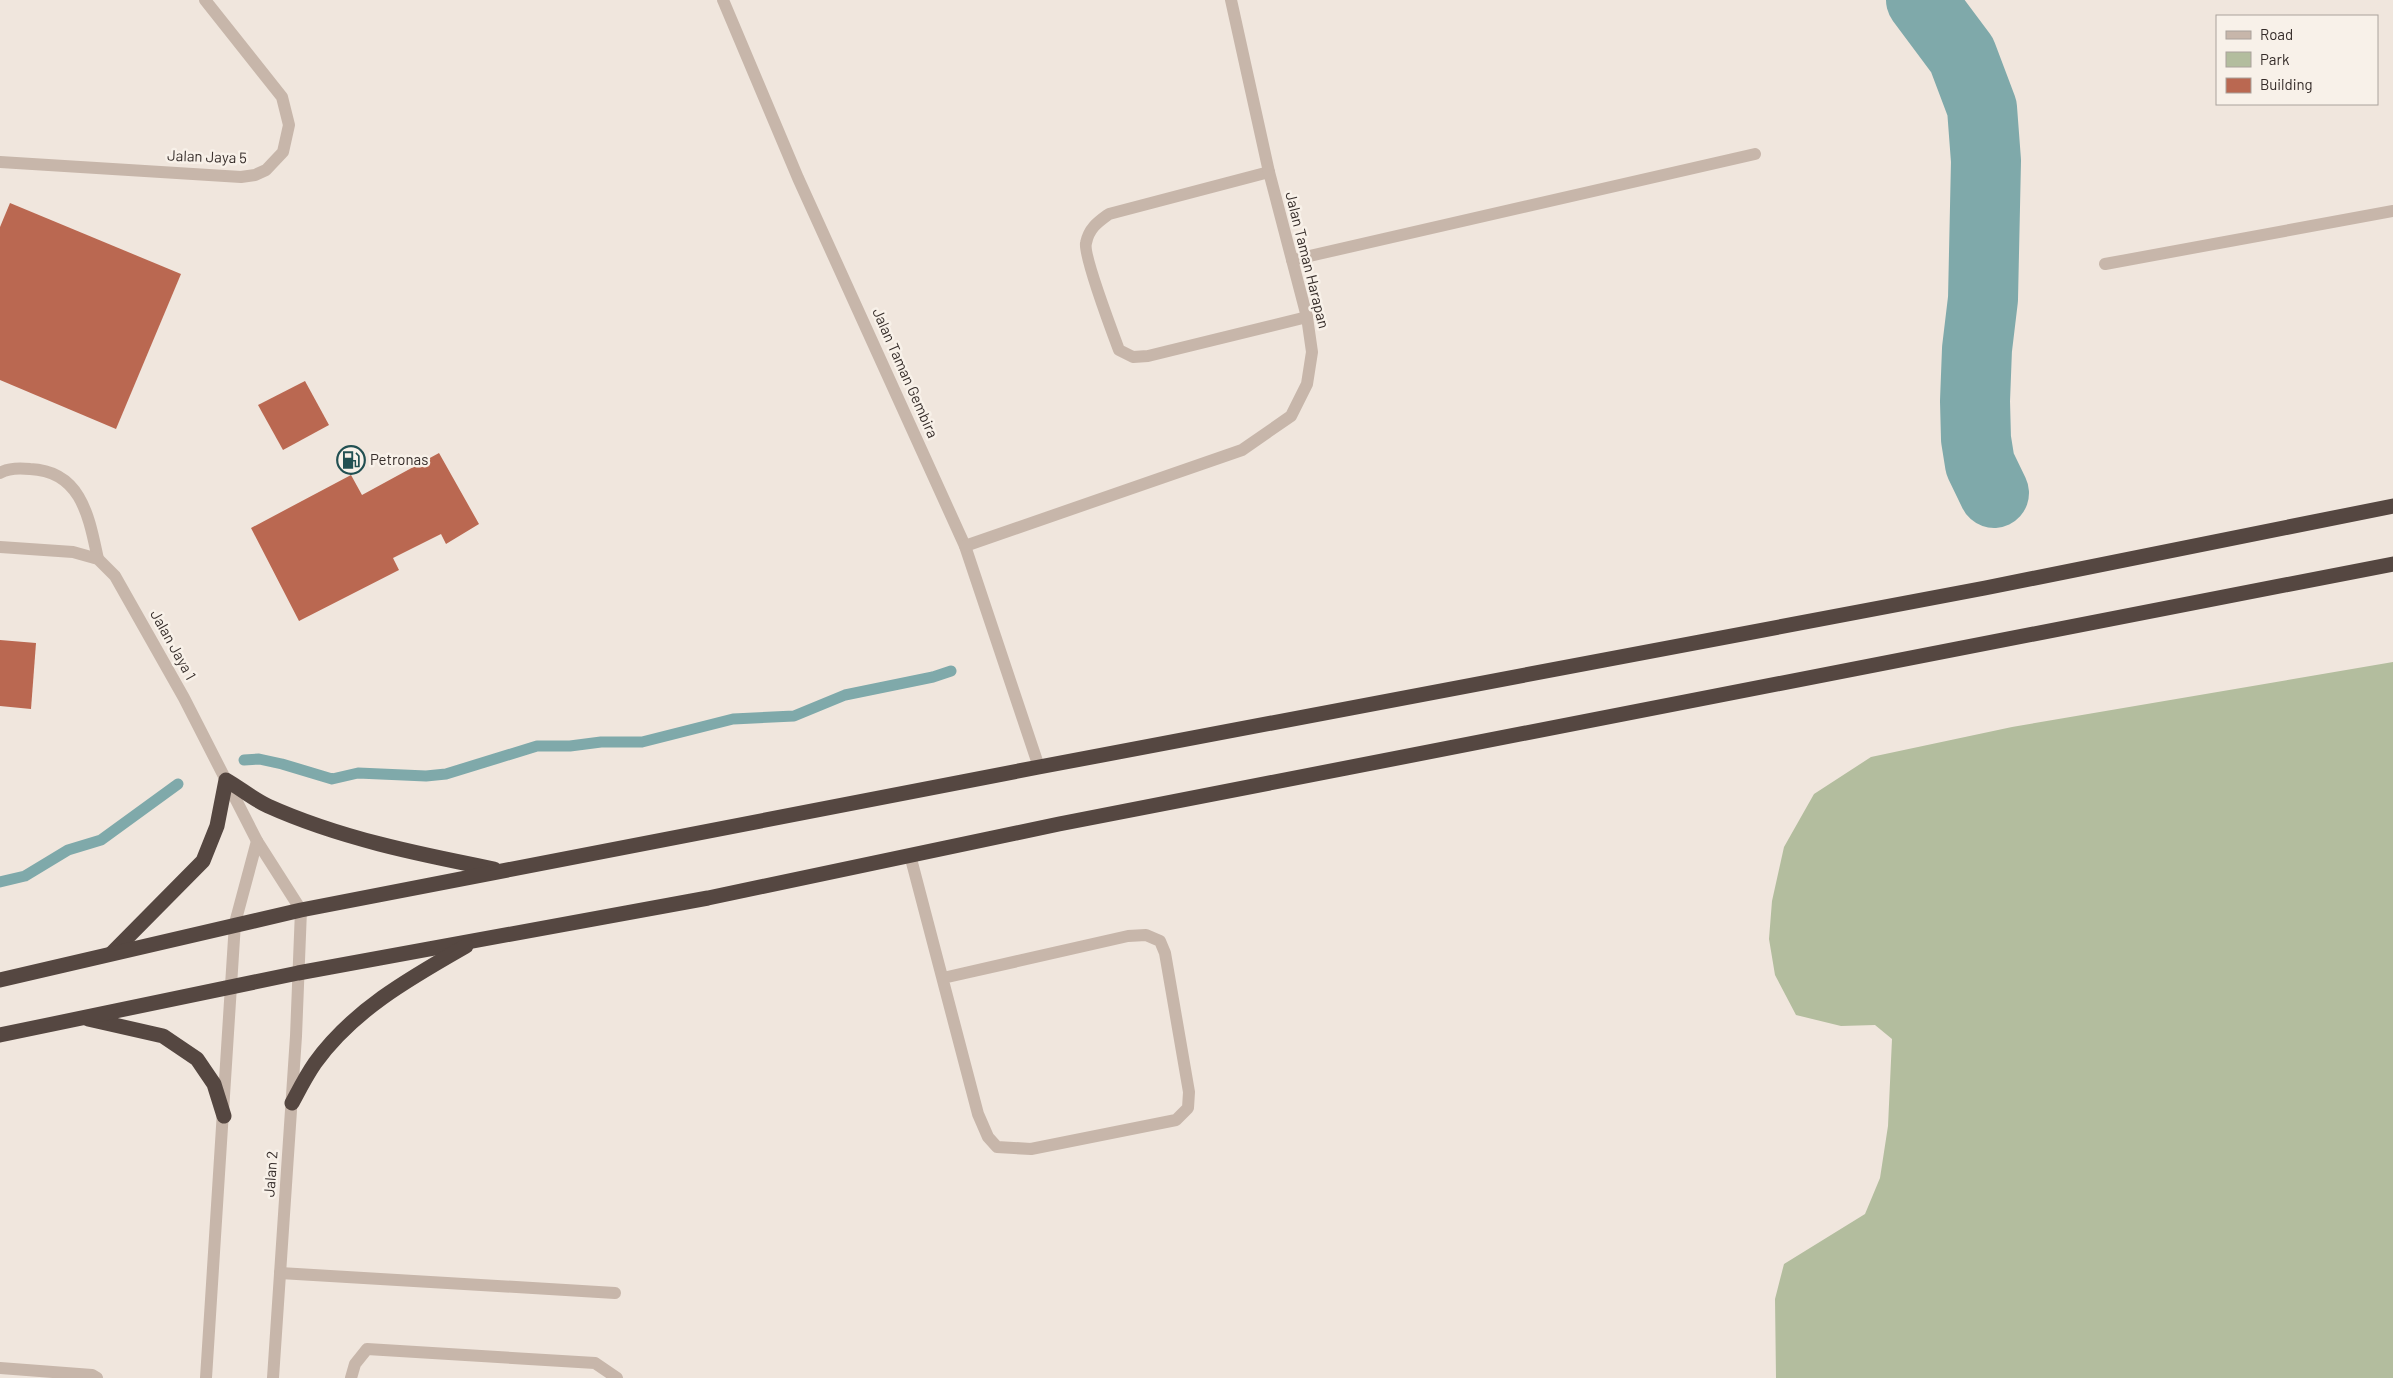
<svg xmlns="http://www.w3.org/2000/svg" width="2393" height="1378" viewBox="0 0 2393 1378" font-family="Barlow,sans-serif">
<rect width="100%" height="100%" fill="#f0e6dd"/>
<polygon fill="#b3bd9e" points="2393,662 2393,1378 1776,1378 1775,1299 1784,1264 1865,1214 1880,1178 1888,1126 1892,1039 1875,1025 1841,1026 1796,1015 1775,975 1769,939 1772,901 1784,847 1814,794 1871,757 2012,727"/>
<g fill="none" stroke-linecap="round" stroke-linejoin="round">
<g stroke="#7fa9aa" stroke-width="11">
<polyline points="244,760 259,759 282,764 332,779 358,773 426,776 446,774 537,746 570,746 601,742 642,742 733,719 794,716 845,695 933,677 951,671"/>
<polyline points="0,882 25,876 68,850 101,840 178,784"/>
</g>
<polyline stroke="#7fa9aa" stroke-width="70" points="1921,0 1962,55 1982,108 1986,161 1983,299 1977,349 1975,401 1976,439 1980,464 1994,493"/>
</g>
<g fill="#ba6851">
<polygon points="10,203 181,274 116,429 0,380 0,227"/>
<polygon points="305,381 329,425 283,450 258,405"/>
<polygon points="439,453 479,524 446,544 441,534 393,558 399,570 299,621 251,528 351,475 362,495"/>
<polygon points="0,640 36,643 31,709 0,706"/>
</g>
<g fill="none" stroke-linecap="round" stroke-linejoin="round">
<g stroke="#c7b6aa" stroke-width="12">
<polyline points="723,0 798,178 965,546 1039,767"/>
<polyline points="0,162 241,177 255,175 266,170 283,152 289,125 282,97 205,0"/>
<path d="M 1269,172 L 1109,214 C 1098,222 1089,228 1086,243 C 1083,254 1113,334 1119,350 L 1133,357 L 1148,356 L 1307,317"/>
<polyline points="1292,260 1755,154"/>
<polyline points="2105,264 2393,211"/>
<path d="M 0,473 C 8,468 21,468 30,469 C 82,471 89,518 98,559"/>
<polyline points="965,546 1242,450 1291,416 1307,384 1312,352 1307,317 1269,172 1231,0"/>
<polyline points="0,547 73,552 98,559 115,576 184,698 257,841 301,910 296,1036 273,1378"/>
<polyline points="910,855 978,1114 988,1137 997,1147 1031,1149 1176,1120 1188,1108 1189,1092 1165,953 1160,941 1146,935 1128,936 943,978"/>
<polyline points="280,1273 615,1293"/>
<polyline points="0,1368 92,1375 97,1378"/>
<polyline points="206,1378 235,923 257,841"/>
<polyline points="351,1378 355,1364 367,1349 595,1363 617,1378"/>
</g>
<g stroke="#554741" stroke-width="15">
<path d="M 112,953 L 203,861 L 217,826 L 226,780 C 240,788 253,799 268,806 C 339,838 418,854 494,869"/>
<polyline points="0,980 301,910 1039,767 1985,588 2393,506"/>
<polyline points="88,1019 163,1036 197,1059 214,1084 224,1116"/>
<polyline points="0,1035 298,973 708,898 1059,824 2393,564"/>
<path d="M 292,1103 C 299,1090 306,1076 315,1063 C 353,1010 410,978 466,946"/>
</g>
</g>
<defs>
<symbol id="fuel-ring" viewBox="-11 -11 22 22"><circle r="9.5" fill="#f8f1e9" stroke="#225052" stroke-width="1.5"/><path d="M-5.5-6h7V0h2V4h1.3V-2.5L3-4.5l.8-.8L6-3V5H2.5V1h-1V6h-7ZM-4.2-4.7v3.2H.2V-4.7Z" fill="#225052"/></symbol>
</defs>
<g fill-rule="evenodd">
<use href="#fuel-ring" x="335" y="444" width="32" height="32"/>
</g>
<g text-anchor="middle" stroke-width="5" stroke-linejoin="round" paint-order="stroke">
<g font-size="15" fill="#352c29" stroke="#f8f1e9">
<text transform="translate(207 157) rotate(2)" y="5">Jalan Jaya 5</text>
<text transform="translate(1307 260) rotate(76)" y="5">Jalan Taman Harapan</text>
<text transform="translate(905 373) rotate(66)" y="5">Jalan Taman Gembira</text>
<text transform="translate(173 645) rotate(61)" y="5">Jalan Jaya 1</text>
<text transform="translate(271 1174) rotate(-86)" y="5">Jalan 2</text>
</g>
<g font-size="15" fill="#352c29" stroke="#f8f1e9" text-anchor="start">
<text x="370" y="465">Petronas</text>
</g>
</g>
<rect x="2216" y="15" width="162" height="90" fill="#f8f1e9" stroke="#aaa29c"/>
<rect x="2226" y="31" width="25" height="8" fill="#c7b6aa" stroke="#aaa29c"/>
<text x="2260" y="40" font-size="15" fill="#352c29">Road</text>
<rect x="2226" y="52" width="25" height="15" fill="#b3bd9e" stroke="#aaa29c"/>
<text x="2260" y="65" font-size="15" fill="#352c29">Park</text>
<rect x="2226" y="78" width="25" height="15" fill="#ba6851" stroke="#aaa29c"/>
<text x="2260" y="90" font-size="15" fill="#352c29">Building</text>
</svg>
